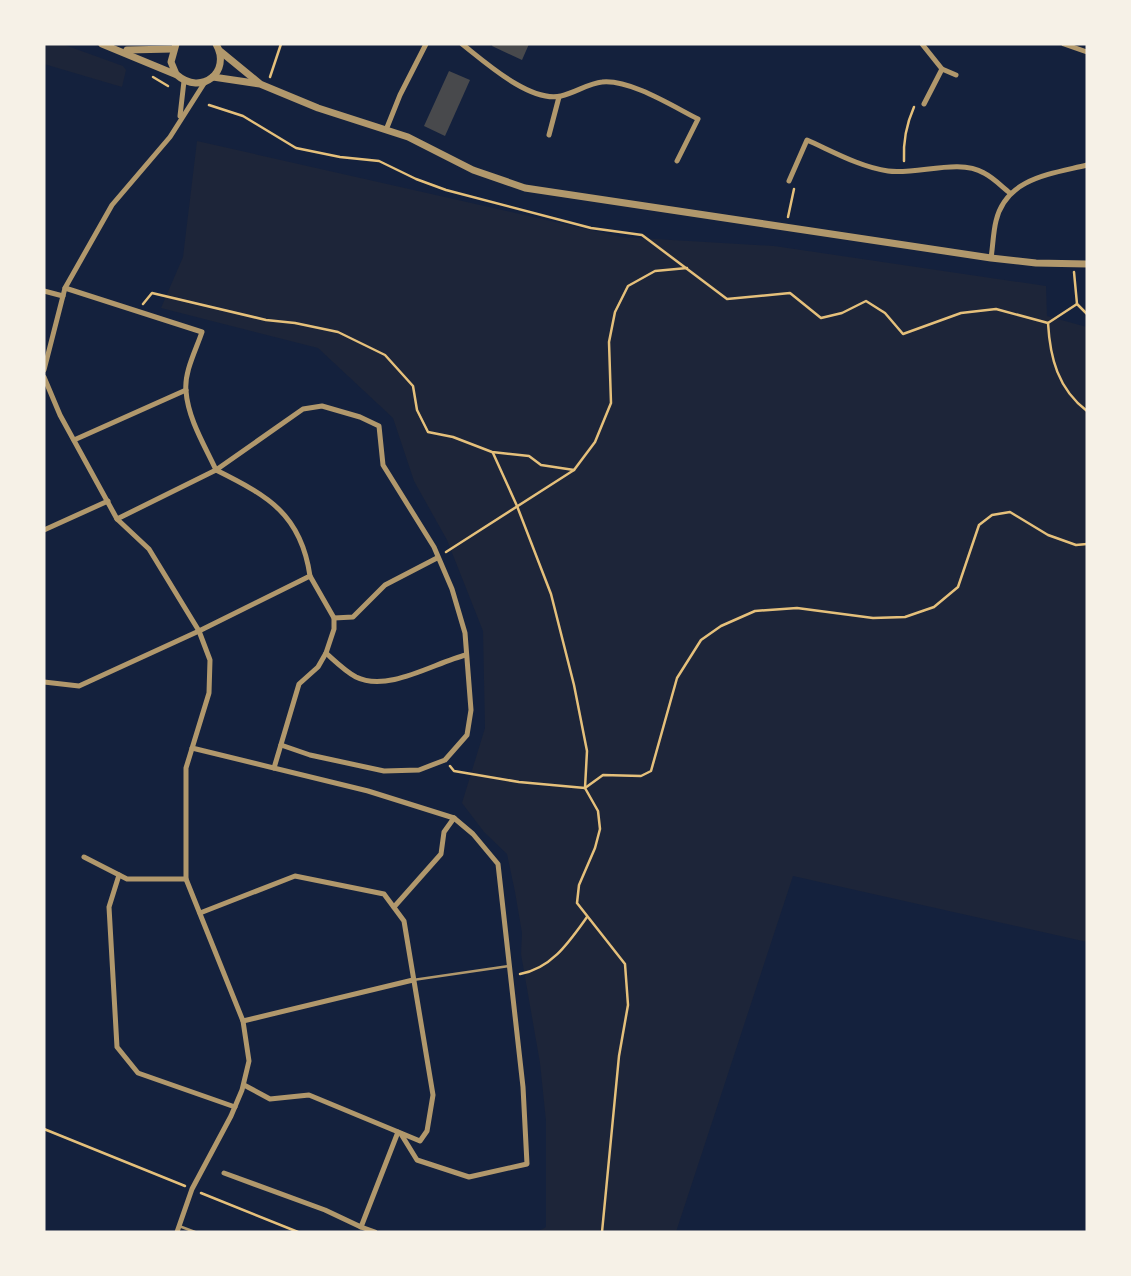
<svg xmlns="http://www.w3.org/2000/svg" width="1131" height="1276" viewBox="0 0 1131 1276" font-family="Mulish,sans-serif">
<rect width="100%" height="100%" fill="#14213d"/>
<g fill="#1d2539">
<polygon points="44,44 62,44 123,66 126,70 122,87 44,64"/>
<polygon points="197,141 622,237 774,246 1046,286 1047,316 1087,327 1087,942 793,876 676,1232 537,1232 546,1227 546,1121 540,1063 521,954 522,933 515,892 507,854 484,832 462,803 485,728 483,631 447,540 414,481 393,418 318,348 161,308 183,257"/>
</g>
<g fill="#48494c">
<polygon points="493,44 529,44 522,60 492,46"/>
<polygon points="449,71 470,80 445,136 424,126"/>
</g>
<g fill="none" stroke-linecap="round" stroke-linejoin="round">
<g stroke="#e5c07b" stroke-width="2.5">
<polyline points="153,77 168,86"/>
<polyline points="270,77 281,44"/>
<polyline points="209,105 243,116 296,148 340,157 379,161 416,179 446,190 591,228 642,235 727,299 790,293 821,318 842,313 866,301 885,313 903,334 961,313 996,309 1048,323"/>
<path d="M 904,161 C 903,142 906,125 914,107"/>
<polyline points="788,217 794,189"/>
<polyline points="1074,272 1077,304 1087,314"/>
<polyline points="143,304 152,293 266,320 295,323 338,332 385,355 413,386 417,410 428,432 453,437 492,452 529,456 541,465 574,470"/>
<path d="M 1077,304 L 1048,323 C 1050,358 1058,389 1087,411"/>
<polyline points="446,552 574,470 595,442 611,403 609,342 615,312 628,286 655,271 687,268"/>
<polyline points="450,766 454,771 519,782 585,788 587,751 574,685 551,594 517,506 493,453"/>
<path d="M 520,974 C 552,968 569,942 587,917"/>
<polyline points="44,1129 185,1186"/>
<polyline points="201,1193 298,1232"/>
<polyline points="602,1232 619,1056 628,1005 625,964 577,903 579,885 595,848 600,829 598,811 585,788 603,775 641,776 651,771 677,678 701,640 721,626 755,611 797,608 873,618 905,617 934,607 958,587 979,525 992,515 1010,512 1048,535 1076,545 1087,544"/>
</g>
<g stroke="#b1986c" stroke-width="2.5">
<polyline points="413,980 509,966"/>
<polyline points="179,1226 195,1232"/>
</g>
<g stroke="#b1986c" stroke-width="5">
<path d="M 462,44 C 485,62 530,103 561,96 C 575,93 589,83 602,82 C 630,79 674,107 698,119 L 677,161"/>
<polyline points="922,44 942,69 924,104"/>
<polyline points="1064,44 1087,52"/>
<polyline points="942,69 956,75"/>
<polyline points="180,116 184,81"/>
<polyline points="386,130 400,95 426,44"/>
<polyline points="549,135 559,97"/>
<path d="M 789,181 L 807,140 C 832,151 860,167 888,171 C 917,175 959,158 984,173 C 994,178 1002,187 1010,193"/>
<path d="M 991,258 C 993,246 993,233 996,221 C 1006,178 1051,174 1087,165"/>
<path d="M 65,288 L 202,332 C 196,350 184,372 186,391 C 188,419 205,446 216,470 L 117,519"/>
<polyline points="44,291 63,296"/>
<polyline points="44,370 65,288 112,205 170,137 205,82"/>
<polyline points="44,377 60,415 117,519 149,549 199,631 210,660 209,693 186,768 186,879 243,1021 249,1061 242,1090 231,1116 192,1189 177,1232"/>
<polyline points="74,440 186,390"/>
<polyline points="44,530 108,501"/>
<polyline points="334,618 353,617 385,585 437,558"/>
<path d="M 326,653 C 336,662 345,671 356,677 C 388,693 436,662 466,655"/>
<path d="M 44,682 L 79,686 L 199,631 L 310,576 C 301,514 268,496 216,470 L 303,409 L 322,406 L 360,417 L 379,426 L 383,465 L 434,547 L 452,589 L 465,633 L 471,710 L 467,735 L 445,760 L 419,770 L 384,771 L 310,755 L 281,745"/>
<polyline points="192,748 368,791 454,818 444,832 441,854 394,907"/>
<polyline points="274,768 299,684 318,667 326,653 334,629 334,618 310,576"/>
<polyline points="84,857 127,879 186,879"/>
<polyline points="119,875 109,907 117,1047 138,1073 235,1107"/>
<polyline points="200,913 295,876 384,894 404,921 433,1095 427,1131 420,1141 309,1095 270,1099 244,1085"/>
<polyline points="243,1021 413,980"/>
<polyline points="401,1134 417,1160 469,1177 527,1164 523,1087 498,864 473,834 454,818"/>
<polyline points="224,1173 325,1210 361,1227 398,1132"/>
<polyline points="361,1227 375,1232"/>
</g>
<g stroke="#b1986c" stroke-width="7">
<path d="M 102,44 L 177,75 C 201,96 232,72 216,44"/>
<polyline points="176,44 171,62 176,74"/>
<polyline points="127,50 173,49"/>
<polyline points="220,51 259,83"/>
<polyline points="213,77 260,84 318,108 408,137 473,170 525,188 991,258 1036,263 1087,264"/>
</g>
</g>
<rect width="1131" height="1276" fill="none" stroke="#f6f1e7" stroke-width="91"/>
</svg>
